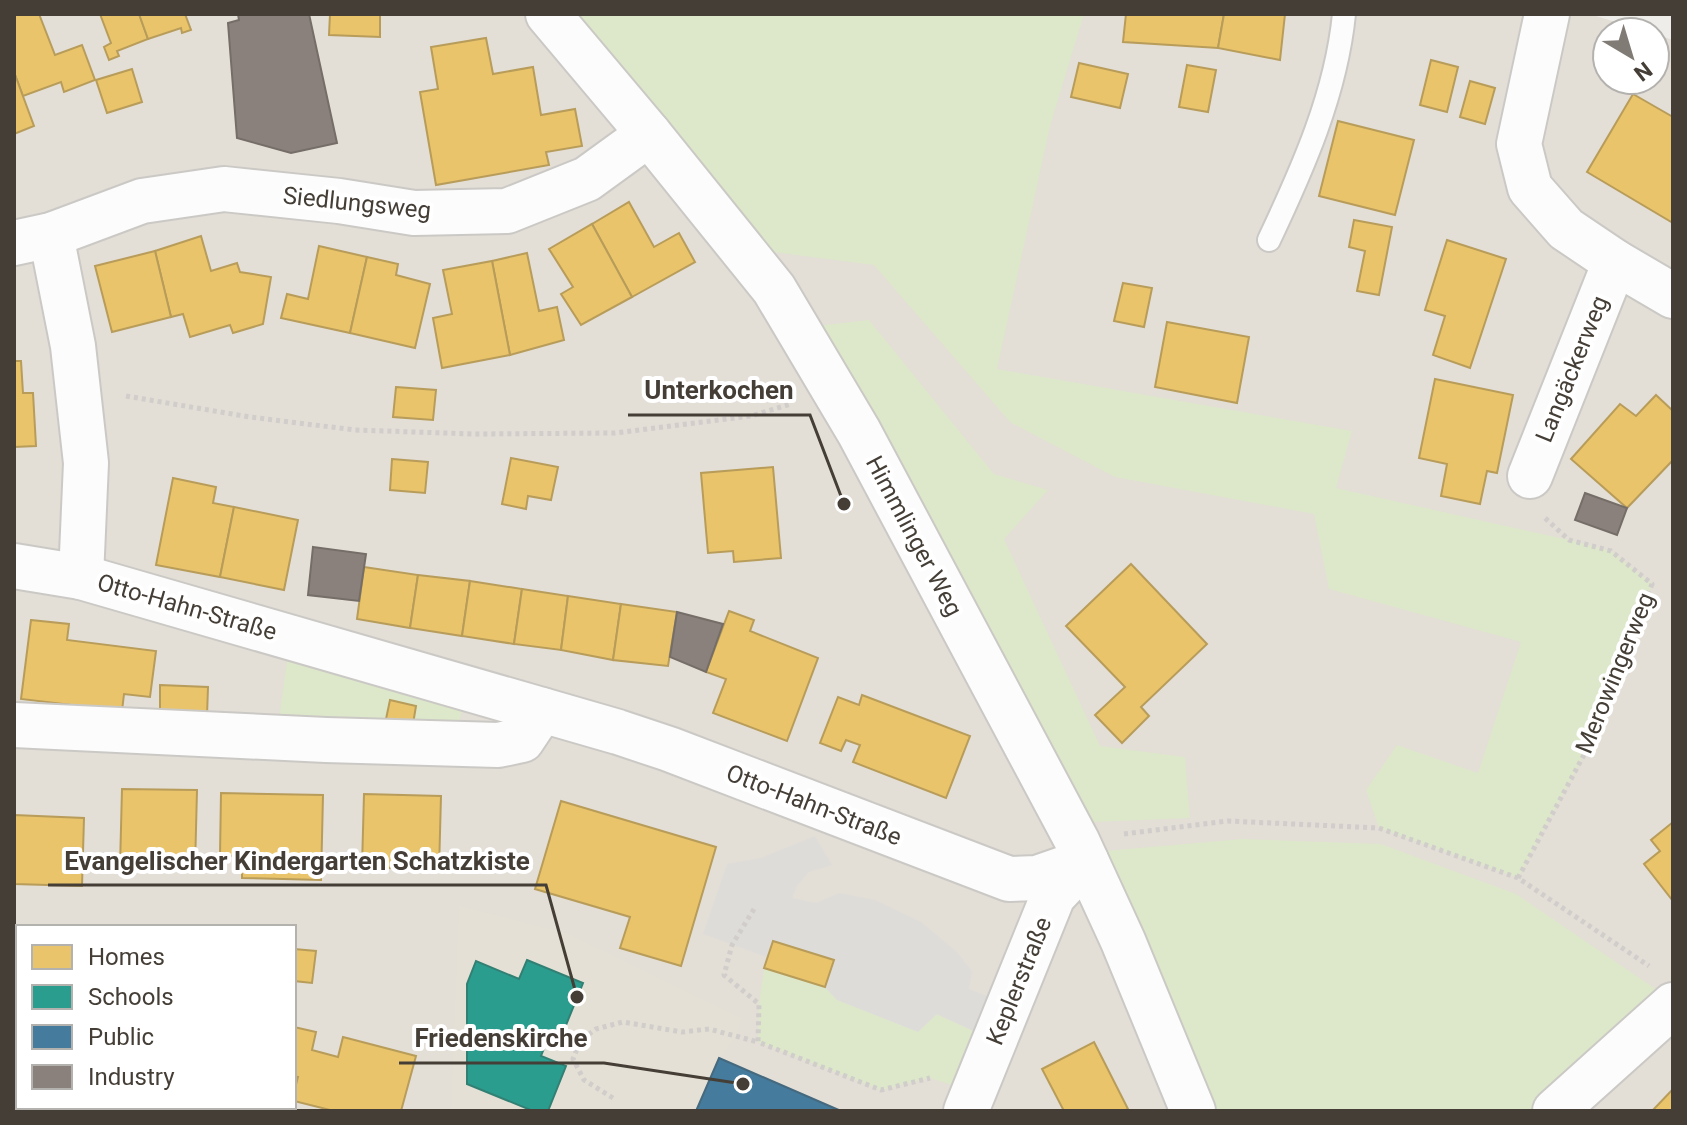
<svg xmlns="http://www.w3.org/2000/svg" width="1687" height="1125" viewBox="0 0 1687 1125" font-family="Roboto,sans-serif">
<rect width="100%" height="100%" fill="#efede9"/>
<path fill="#e3ded6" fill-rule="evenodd" d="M 14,14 L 1589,14 L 1649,32 L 1607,32 L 1607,80 L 1655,80 L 1655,34 L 1673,40 L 1673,1111 L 14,1111 ZM 18,927 L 294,927 L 294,1107 L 18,1107 Z"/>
<polygon fill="#e5e0d5" points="459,906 566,933 741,1018 737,1036 719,1058 696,1111 451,1111"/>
<g fill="#dde8ca">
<polygon points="571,14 1084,14 1050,126 997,369 1352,431 1336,488 1569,540 1611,551 1652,584 1586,751 1518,878 1379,828 1366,790 1397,745 1478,773 1521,642 1329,589 1314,514 1115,477 1010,422 874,265 765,251"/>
<polygon points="869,320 994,474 1048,490 1004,539 1100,746 1185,757 1190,818 1093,822 892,445 817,326"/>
<polygon points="287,661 464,704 455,736 278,727"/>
<polygon points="1242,839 1381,844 1516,894 1663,994 1532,1111 1214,1111 1105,851"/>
<polygon points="764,968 825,987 837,1000 936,1014 980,1034 961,1088 930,1078 881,1090 758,1042 759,1004"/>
</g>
<polygon fill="#dedcd9" points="815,836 832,865 809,872 797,886 792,898 816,903 839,893 875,900 921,922 957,952 972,971 969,989 997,1000 980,1034 937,1014 918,1032 837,1000 825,987 833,960 773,941 767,957 703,934 727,864 761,858"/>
<g fill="#e9c46a" stroke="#b89c5a" stroke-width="2">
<polygon points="17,14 39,14 55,55 82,45 95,80 64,92 61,82 23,96 14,72 14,15"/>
<polygon points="100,14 139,14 148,39 117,51 119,56 109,60 104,47 111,43"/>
<polygon points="139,14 185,14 191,30 182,33 181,28 148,39"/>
<polygon points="330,14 380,14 380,37 329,35"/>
<polygon points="1126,14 1224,14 1218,48 1123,42"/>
<polygon points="1224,14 1285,14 1280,60 1218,48"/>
<polygon points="486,38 493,74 533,67 541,115 575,109 582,146 546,152 549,165 436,185 420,92 438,89 431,47"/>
<polygon points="1431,60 1458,67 1447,112 1420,105"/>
<polygon points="1079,63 1128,74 1120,108 1071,97"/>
<polygon points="1187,65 1216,70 1208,112 1179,107"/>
<polygon points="132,69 142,102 107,113 96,80"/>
<polygon points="14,72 34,126 14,134"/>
<polygon points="1470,81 1495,88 1485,124 1460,117"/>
<polygon points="1633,94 1673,117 1673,223 1587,172"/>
<polygon points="1338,121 1414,140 1395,215 1319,196"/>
<polygon points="629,202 654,247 679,233 695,262 632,297 592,224"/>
<polygon points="1354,220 1392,227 1379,295 1357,291 1365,251 1349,247"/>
<polygon points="592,224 632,297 581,325 561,294 573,287 549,249"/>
<polygon points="201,236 211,271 237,263 240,272 271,277 263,324 233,333 230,325 190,337 183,314 171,317 155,251"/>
<polygon points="1447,240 1506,259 1470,368 1433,355 1445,316 1425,310"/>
<polygon points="319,246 367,257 350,333 281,318 287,294 308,299"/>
<polygon points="155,251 171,317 112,332 95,266"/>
<polygon points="527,253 539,311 557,307 564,340 510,355 492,261"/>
<polygon points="367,257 398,264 396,275 430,284 415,348 350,333"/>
<polygon points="492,261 510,355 442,368 433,318 452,314 443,270"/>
<polygon points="1123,283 1152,288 1144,327 1114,321"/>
<polygon points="1167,322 1249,337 1237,403 1155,387"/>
<polygon points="14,361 21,361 23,393 33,393 36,446 14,447"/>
<polygon points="1435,379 1513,395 1497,473 1487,471 1480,504 1441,496 1447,464 1419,458"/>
<polygon points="396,387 436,390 433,420 393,417"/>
<polygon points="1656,395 1673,411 1673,460 1627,508 1571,459 1620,404 1636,416"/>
<polygon points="511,458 558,467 551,500 528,496 526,509 502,504"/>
<polygon points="392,459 428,462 425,493 390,490"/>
<polygon points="773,467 781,558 734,562 733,551 708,553 701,473"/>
<polygon points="173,478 216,487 213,503 234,507 220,577 156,565"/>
<polygon points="234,507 298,520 284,590 220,577"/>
<polygon points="1131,564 1207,644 1141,707 1149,716 1122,743 1095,715 1125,687 1066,626"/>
<polygon points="364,567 418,575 410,628 357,619"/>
<polygon points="418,575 470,581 462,636 410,628"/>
<polygon points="470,581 522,589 514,644 462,636"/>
<polygon points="522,589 568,596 561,650 514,644"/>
<polygon points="568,596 621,604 613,660 561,650"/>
<polygon points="621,604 677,612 668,666 613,660"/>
<polygon points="729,611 754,620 750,631 818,658 787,741 713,713 726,679 706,672"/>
<polygon points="31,620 69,624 67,640 156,651 150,697 124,694 122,711 21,699"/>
<polygon points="160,685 208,687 207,716 160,714"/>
<polygon points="862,695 970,736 946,798 853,762 860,745 846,740 841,751 820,743 838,697 859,705"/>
<polygon points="390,700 416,706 413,724 386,719"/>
<polygon points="122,789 197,790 195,868 120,867"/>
<polygon points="221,793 323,795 321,880 242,878 242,856 220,856"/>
<polygon points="364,794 441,796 439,870 362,867"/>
<polygon points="561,801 716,847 681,966 620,948 630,917 535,889"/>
<polygon points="14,815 84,818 82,886 14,884"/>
<polygon points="1673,822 1673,901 1644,864 1660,851 1651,840"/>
<polygon points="773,941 834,960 825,987 764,968"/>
<polygon points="294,949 316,951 312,983 294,981"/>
<polygon points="14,965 18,966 18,1044 14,1043"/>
<polygon points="294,1027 316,1032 312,1050 338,1057 343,1037 416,1056 401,1111 334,1111 294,1101 294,1092 298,1077 294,1076"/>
<polygon points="1094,1042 1128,1109 1123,1111 1064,1111 1042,1069"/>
<polygon points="1673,1089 1673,1111 1652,1111"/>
</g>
<polygon fill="#2a9d8f" stroke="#328074" stroke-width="2" points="527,960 583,983 562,1035 551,1031 541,1056 566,1066 548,1111 533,1111 467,1084 467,984 476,961 519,979"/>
<polygon fill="#457b9d" stroke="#45697e" stroke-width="2" points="719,1058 841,1111 696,1111"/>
<g fill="#8a817c" stroke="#756d67" stroke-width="2">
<polygon points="238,14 309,14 337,143 291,153 237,138 228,23 239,20"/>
<polygon points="1585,493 1627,508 1617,535 1575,520"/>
<polygon points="313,547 366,554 359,601 308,595"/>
<polygon points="677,612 723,624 706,672 670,657"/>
</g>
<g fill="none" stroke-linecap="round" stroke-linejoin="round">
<defs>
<path id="service" d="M 1269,240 C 1303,168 1336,94 1344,14"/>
<g id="minor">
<polyline points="548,14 649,134 774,289 859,432 1077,841 1123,941 1193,1111"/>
<polyline points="1547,14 1519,144 1530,188 1566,229 1615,262 1673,296"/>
<polyline points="51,235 73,346 86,463 81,577"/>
<polyline points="14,243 51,235 142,201 224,189 339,201 414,213 507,211 587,179 649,134"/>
<polyline points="1530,476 1615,262"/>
<polyline points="14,566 81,577 618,732 669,749 1009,879 1037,878 1086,861"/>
<polyline points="14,725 326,740 498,745 522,740 542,710"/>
<polyline points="14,1077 18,1077"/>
<polyline points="174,1107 191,1111"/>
<polyline points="966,1111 1053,896 1086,861"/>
<polyline points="1555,1111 1673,1005"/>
</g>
</defs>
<use href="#service" stroke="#cbc9c5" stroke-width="26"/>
<use href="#minor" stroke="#cbc9c5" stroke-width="48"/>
<g stroke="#d0cdcb" stroke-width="5" stroke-dasharray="4 4" stroke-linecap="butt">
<polyline points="126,396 250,417 355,430 474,434 615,433 751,416 791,404"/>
<polyline points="1124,834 1228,821 1379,828 1518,878 1649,966"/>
<polyline points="1518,878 1586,751 1652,584 1611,551 1569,540 1545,518"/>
<polyline points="754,909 732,945 724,975 759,1004 758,1042 881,1090 930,1078"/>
<polyline points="613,1098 584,1080 573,1059 580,1041 596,1029 623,1022 682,1032 709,1029 758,1042"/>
</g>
<use href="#service" stroke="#fdfcfc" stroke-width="22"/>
<use href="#minor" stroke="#fdfcfc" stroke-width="44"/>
</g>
<g text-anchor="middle" stroke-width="8" stroke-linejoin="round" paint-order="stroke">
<g font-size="24" fill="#443e36" stroke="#fff">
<text transform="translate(357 203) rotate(6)" y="8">Siedlungsweg</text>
<text transform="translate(1572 369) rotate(-68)" y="8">Langäckerweg</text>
<text transform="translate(914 536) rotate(62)" y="8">Himmlinger Weg</text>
<text transform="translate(187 607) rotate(16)" y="8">Otto-Hahn-Straße</text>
<text transform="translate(1615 673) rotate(-68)" y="8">Merowingerweg</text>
<text transform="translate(814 805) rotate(21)" y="8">Otto-Hahn-Straße</text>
<text transform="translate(1019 981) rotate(-68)" y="8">Keplerstraße</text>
</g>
</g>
<path fill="none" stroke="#443e36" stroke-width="3" d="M844 504L810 415H628M577 997L546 885H48M743 1084L604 1063H399"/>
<g fill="#443e36" stroke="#fff" stroke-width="3">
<circle cx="844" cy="504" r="8"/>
<circle cx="577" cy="997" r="8"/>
<circle cx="743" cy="1084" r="8"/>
</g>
<g font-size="26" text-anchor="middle" font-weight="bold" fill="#443e36" stroke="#fff" stroke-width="8" stroke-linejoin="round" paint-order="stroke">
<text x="719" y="399">Unterkochen</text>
<text x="297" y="870">Evangelischer Kindergarten Schatzkiste</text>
<text x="501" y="1047">Friedenskirche</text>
</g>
<rect width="1687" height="1125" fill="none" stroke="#443e36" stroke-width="32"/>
<rect x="16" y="925" width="280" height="184" fill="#ffffff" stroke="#b4b2af" stroke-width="2"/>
<rect x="32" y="945" width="40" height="24" fill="#e9c46a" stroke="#b4b2af" stroke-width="2"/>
<text x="88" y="965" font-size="24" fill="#443e36">Homes</text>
<rect x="32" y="985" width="40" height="24" fill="#2a9d8f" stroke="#b4b2af" stroke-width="2"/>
<text x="88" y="1005" font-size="24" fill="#443e36">Schools</text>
<rect x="32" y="1025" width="40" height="24" fill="#457b9d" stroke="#b4b2af" stroke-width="2"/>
<text x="88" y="1045" font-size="24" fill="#443e36">Public</text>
<rect x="32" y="1065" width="40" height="24" fill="#8a817c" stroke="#b4b2af" stroke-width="2"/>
<text x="88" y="1085" font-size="24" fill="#443e36">Industry</text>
<g transform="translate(1631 56) rotate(142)"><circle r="38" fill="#ffffff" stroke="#b4b2af" stroke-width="2"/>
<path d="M0-6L14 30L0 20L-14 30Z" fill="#807b75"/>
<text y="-12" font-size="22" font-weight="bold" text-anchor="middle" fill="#443e36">N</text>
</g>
</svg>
